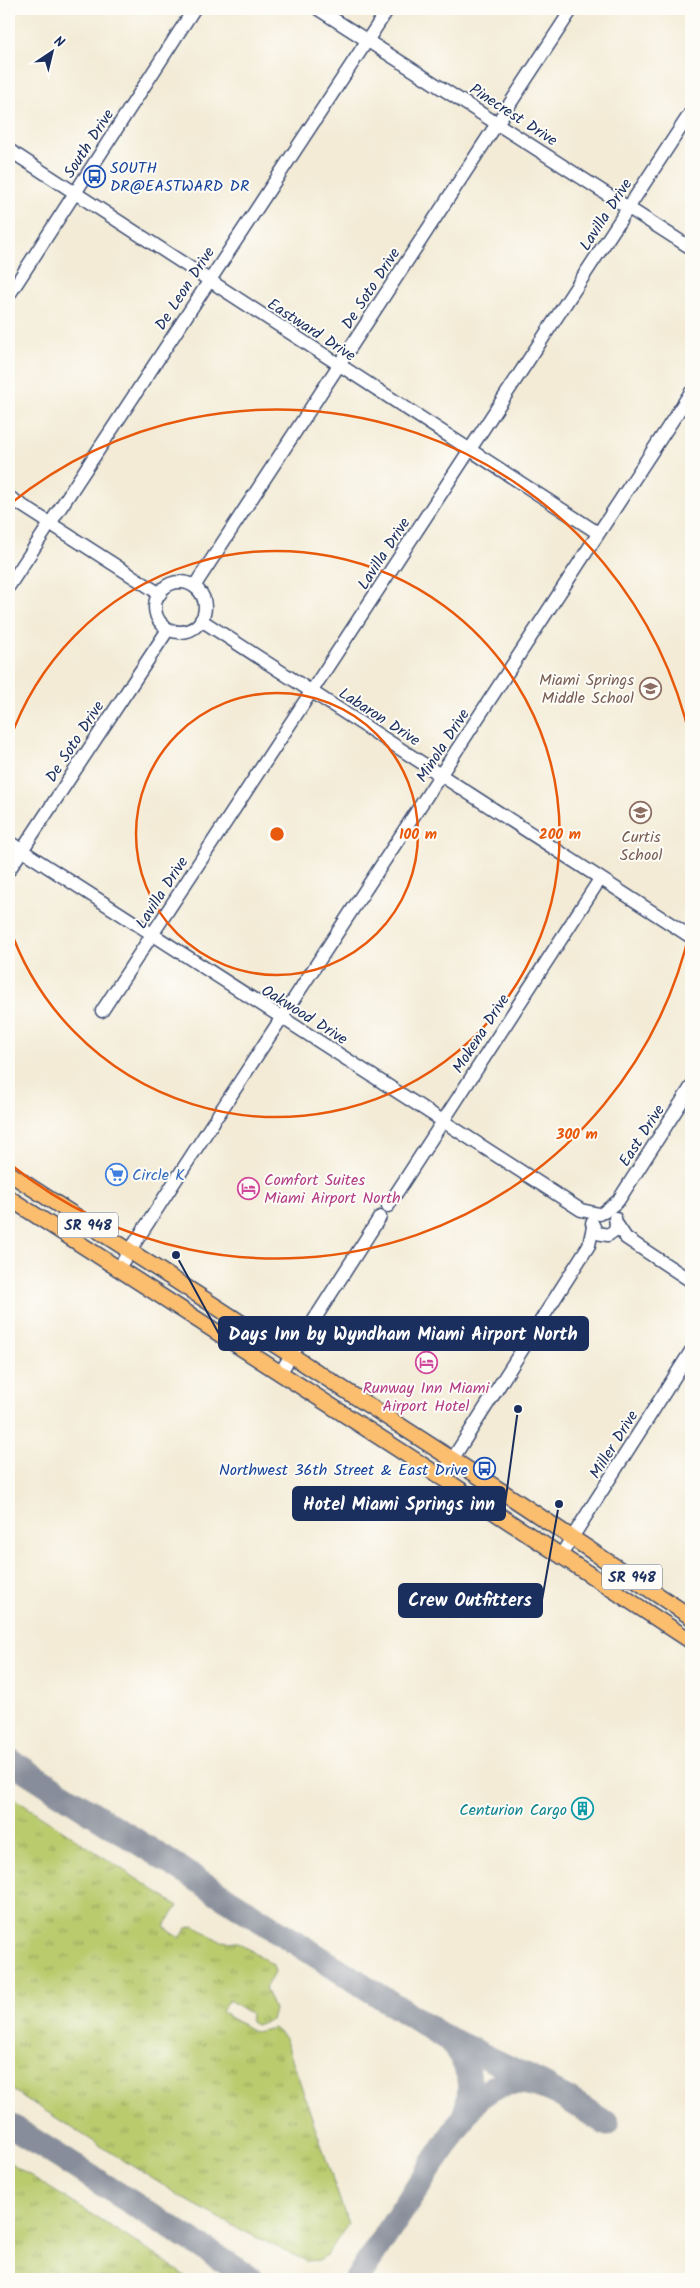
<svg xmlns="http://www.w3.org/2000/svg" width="700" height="2288" viewBox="0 0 700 2288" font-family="Kalam,sans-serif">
<defs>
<pattern id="grass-tufts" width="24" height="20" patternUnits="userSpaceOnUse" patternTransform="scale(1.25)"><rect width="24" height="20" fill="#bacb6e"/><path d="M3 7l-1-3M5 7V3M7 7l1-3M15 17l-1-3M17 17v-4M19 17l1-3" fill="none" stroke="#96a55e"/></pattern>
</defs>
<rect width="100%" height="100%" fill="#fdfcf7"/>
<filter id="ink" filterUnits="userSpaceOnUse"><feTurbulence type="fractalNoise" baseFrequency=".02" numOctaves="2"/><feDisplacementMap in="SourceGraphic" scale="10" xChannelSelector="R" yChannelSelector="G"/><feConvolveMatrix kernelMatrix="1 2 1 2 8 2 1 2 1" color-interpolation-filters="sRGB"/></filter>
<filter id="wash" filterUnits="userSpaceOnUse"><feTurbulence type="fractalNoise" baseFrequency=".0096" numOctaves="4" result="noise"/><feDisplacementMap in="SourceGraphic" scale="20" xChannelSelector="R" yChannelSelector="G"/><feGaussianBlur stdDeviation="1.12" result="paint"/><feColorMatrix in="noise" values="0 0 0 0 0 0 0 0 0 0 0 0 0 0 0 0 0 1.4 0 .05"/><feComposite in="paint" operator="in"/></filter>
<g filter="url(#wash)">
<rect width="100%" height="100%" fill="#f3ebd6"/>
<g fill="url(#grass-tufts)" stroke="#6a7d66">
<polygon points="9,1795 178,1906 164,1927 180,1938 187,1928 194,1926 220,1941 238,1942 273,1965 275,1972 265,1988 274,2009 271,2020 255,2025 250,2022 251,2014 229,2000 221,2012 255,2032 274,2028 285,2038 348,2224 327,2255 319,2260 306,2261 233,2226 183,2198 9,2088"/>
<polygon points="9,2162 157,2256 189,2279 9,2279"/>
</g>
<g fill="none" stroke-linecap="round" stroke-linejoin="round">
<g stroke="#878d9a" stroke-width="25">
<polyline points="9,1760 441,2035 546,2086"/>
<path d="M 447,2039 C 470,2060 475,2088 464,2116"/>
<polyline points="9,2125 252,2279"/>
<path d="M 357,2279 L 469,2109 C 512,2054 563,2096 607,2124"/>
</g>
</g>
</g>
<g filter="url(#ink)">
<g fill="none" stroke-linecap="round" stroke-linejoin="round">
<defs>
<g id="minor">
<polyline points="318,9 691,248"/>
<polyline points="9,150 598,533"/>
<polyline points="9,295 194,9"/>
<polyline points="9,497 160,594"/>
<circle cx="180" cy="607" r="25"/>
<polyline points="195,585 572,9"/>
<polyline points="9,586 388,9"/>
<polyline points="201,620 691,937"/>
<polyline points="9,842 581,1210 599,1214"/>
<polyline points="9,870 167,631"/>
<polyline points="102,1011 691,112"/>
<polyline points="218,1115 691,392"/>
<polyline points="388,1206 600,879"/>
<polyline points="604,1212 618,1201 691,1087"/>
<polyline points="592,1223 597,1233 608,1235 615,1230 616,1223 615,1218"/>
<polyline points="616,1223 626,1238 691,1281"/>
<polyline points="118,1269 214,1121"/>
<polyline points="280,1373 380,1217"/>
<polyline points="441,1477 589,1245 593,1227"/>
<polyline points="561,1555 691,1351"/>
</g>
<g id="major">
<polyline points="9,1173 506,1494 691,1617"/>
<polyline points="9,1198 418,1462 691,1641"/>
</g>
</defs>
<use href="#minor" stroke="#3b4b70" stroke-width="15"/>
<use href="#major" stroke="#3b4b70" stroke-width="18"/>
<use href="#minor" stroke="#fff" stroke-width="12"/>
<use href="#major" stroke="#fbbd6e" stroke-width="15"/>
</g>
</g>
<g fill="none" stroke="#e8590c" stroke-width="2.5">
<circle cx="277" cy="834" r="141"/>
<path d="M9 742A283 283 0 1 1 9 926"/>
<path d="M691 926A424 424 0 0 1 10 1164M10 504A424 424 0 0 1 691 742"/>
</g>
<defs>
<symbol id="bus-ring" viewBox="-11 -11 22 22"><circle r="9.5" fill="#fdfcf7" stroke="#1a4fb4" stroke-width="1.5"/><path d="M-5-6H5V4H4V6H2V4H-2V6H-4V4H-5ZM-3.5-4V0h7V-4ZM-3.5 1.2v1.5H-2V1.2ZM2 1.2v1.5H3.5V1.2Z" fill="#1a4fb4"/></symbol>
<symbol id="school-ring" viewBox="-11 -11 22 22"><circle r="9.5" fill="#fdfcf7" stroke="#8d6e63" stroke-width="1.5"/><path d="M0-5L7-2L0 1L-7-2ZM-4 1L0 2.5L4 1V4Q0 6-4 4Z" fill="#8d6e63"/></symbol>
<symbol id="supermarket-ring" viewBox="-11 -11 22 22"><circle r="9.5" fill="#fdfcf7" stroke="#3f7fe0" stroke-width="1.5"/><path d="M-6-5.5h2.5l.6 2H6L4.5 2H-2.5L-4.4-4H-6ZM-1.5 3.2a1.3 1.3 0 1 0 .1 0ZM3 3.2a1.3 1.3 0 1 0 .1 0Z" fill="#3f7fe0"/></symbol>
<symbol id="hotel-ring" viewBox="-11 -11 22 22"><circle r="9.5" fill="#fdfcf7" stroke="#d1479c" stroke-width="1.5"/><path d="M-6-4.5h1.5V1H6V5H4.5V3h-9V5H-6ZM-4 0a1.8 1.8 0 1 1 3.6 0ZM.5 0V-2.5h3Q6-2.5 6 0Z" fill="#d1479c"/></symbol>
<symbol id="building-ring" viewBox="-11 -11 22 22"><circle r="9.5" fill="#fdfcf7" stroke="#0f9aa8" stroke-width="1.5"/><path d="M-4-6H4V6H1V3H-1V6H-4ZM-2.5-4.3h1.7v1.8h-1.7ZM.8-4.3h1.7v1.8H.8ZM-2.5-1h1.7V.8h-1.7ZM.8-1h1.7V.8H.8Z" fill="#0f9aa8"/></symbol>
</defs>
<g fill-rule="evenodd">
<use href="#bus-ring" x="82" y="164" width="25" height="25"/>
<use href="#school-ring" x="638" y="676" width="25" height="25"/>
<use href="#school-ring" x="628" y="800" width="25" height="25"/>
<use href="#supermarket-ring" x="104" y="1162" width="25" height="25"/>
<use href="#hotel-ring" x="236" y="1176" width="25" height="25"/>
<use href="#hotel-ring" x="414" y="1350" width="25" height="25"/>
<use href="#bus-ring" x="472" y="1456" width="25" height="25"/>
<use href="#building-ring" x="570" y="1796" width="25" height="25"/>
</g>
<g text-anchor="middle" stroke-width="4" stroke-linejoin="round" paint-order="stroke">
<g fill="#fdfcf7" stroke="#5f6c8c" stroke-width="1">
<rect x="58" y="1212.5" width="60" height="25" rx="4"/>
<rect x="602" y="1564.5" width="60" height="25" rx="4"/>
</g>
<g font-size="15" font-weight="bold" fill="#1b2f5e">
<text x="88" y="1230">SR 948</text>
<text x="632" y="1582">SR 948</text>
</g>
<g font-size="16" fill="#1b2f5e" stroke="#fdfcf7">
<text transform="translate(514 114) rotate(33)" y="6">Pinecrest Drive</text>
<text transform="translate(88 143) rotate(-57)" y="6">South Drive</text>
<text transform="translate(605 214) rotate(-57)" y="6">Lavilla Drive</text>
<text transform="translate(184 288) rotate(-57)" y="6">De Leon Drive</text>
<text transform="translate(370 288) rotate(-57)" y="6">De Soto Drive</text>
<text transform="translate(312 329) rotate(33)" y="6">Eastward Drive</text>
<text transform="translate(383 553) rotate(-57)" y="6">Lavilla Drive</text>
<text transform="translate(380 716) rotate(33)" y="6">Labaron Drive</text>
<text transform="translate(74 741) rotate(-57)" y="6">De Soto Drive</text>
<text transform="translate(442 745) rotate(-57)" y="6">Minola Drive</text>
<text transform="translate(161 892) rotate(-57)" y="6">Lavilla Drive</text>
<text transform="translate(305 1014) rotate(32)" y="6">Oakwood Drive</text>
<text transform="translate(480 1033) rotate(-57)" y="6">Mokena Drive</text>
<text transform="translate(641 1135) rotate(-57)" y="6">East Drive</text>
<text transform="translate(613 1444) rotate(-58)" y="6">Miller Drive</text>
</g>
<g font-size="16" fill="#164399" stroke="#fdfcf7" text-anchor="start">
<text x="110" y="173">SOUTH<tspan x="110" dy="18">DR@EASTWARD DR</tspan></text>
<text x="468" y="1475" text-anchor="end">Northwest 36th Street &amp; East Drive</text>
</g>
<g font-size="16" fill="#785e54" stroke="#fdfcf7" text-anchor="end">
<text x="634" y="685">Miami Springs<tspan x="634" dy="18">Middle School</tspan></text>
<text x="641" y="842" text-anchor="middle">Curtis<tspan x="641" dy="18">School</tspan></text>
</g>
<g font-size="16" fill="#366cbe" stroke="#fdfcf7" text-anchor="start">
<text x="132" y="1180">Circle K</text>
</g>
<g font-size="16" fill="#b23c85" stroke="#fdfcf7" text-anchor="start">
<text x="264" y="1185">Comfort Suites<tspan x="264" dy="18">Miami Airport North</tspan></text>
<text x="426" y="1393" text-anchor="middle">Runway Inn Miami<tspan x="426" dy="18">Airport Hotel</tspan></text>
</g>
<g font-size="16" fill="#0d838f" stroke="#fdfcf7" text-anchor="end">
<text x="567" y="1815">Centurion Cargo</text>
</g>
</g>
<circle cx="277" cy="834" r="8" fill="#e8590c" stroke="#fdfcf7" stroke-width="2.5"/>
<g font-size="15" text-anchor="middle" font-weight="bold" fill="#e8590c" stroke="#fdfcf7" stroke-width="4" stroke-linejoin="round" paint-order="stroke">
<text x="418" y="839">100 m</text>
<text x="560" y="839">200 m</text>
<text x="577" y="1139">300 m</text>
</g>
<path fill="none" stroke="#1b2f5e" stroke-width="2" d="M176 1255L219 1334M518 1409L505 1504M559 1504L542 1600"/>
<g fill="#1b2f5e" stroke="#fdfcf7" stroke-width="2">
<circle cx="176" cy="1255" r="5"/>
<circle cx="518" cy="1409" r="5"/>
<circle cx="559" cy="1504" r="5"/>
</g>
<g fill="#1b2f5e" stroke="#1b2f5e" stroke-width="2">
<rect x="219" y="1317" width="369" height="33" rx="5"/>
<rect x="293" y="1487" width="212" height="33" rx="5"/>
<rect x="399" y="1584" width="143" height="33" rx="5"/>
</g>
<g font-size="18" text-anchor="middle" font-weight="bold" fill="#fff">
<text x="403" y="1340">Days Inn by Wyndham Miami Airport North</text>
<text x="399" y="1510">Hotel Miami Springs inn</text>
<text x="470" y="1606">Crew Outfitters</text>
</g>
<rect width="700" height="2288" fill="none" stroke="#fdfcf7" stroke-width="30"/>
<g transform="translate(52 52) rotate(35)" stroke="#fdfcf7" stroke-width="4" paint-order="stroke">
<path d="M0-4L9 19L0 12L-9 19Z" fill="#1b2f5e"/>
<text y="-8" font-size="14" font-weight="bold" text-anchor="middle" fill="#1b2f5e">N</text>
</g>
</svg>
